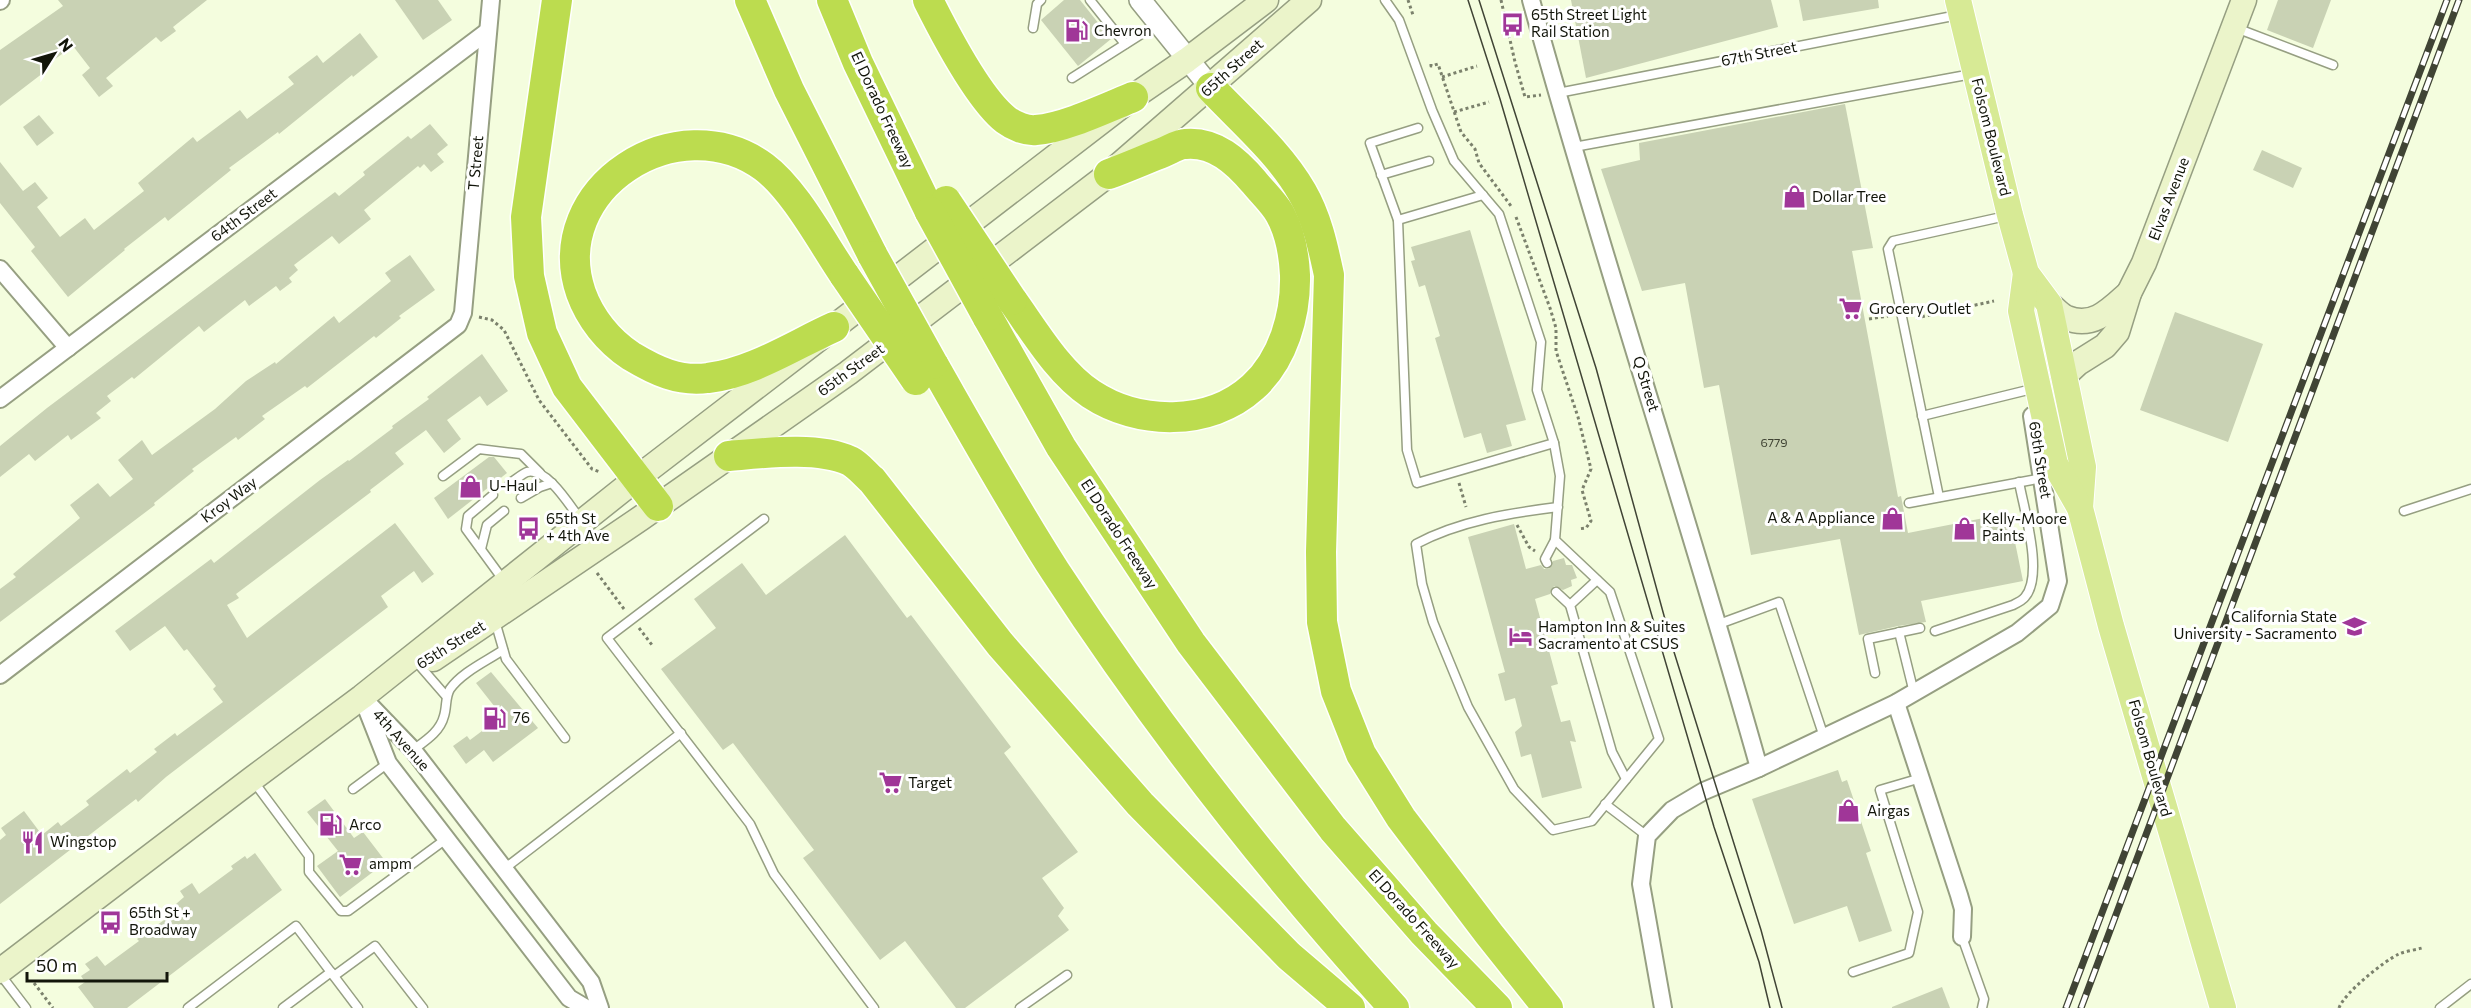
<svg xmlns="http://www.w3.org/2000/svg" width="2471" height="1008" viewBox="0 0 2471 1008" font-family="Commissioner,sans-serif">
<rect width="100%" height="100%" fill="#f4fdde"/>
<g fill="#c9d2b4">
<polygon points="58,0 207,0 173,27 176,31 161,42 156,37 106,78 113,86 99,97 82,75 90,68 73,46 40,70 43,73 0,106 0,50 63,6"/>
<polygon points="395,0 438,0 452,20 423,40"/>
<polygon points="1064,0 1080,0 1111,39 1078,66 1041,20"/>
<polygon points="1571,0 1771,0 1778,27 1586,78"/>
<polygon points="1799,0 1878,0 1879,8 1803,21"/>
<polygon points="2278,0 2331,0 2313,48 2267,30"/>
<polygon points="360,33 378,57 353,77 352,75 279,134 278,132 229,168 231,170 168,221 165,217 124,249 125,250 68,297 31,251 35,247 0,203 0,162 23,191 35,182 48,198 37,207 60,237 85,218 94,230 144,191 138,183 193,137 197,142 240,110 247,119 294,84 288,77 317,55 323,63"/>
<polygon points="1845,104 1873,248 1852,251 1898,497 1901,496 1908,533 2009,513 2023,581 1921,601 1926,622 1898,626 1859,635 1840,539 1751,555 1719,385 1704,388 1685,283 1642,291 1601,169 1640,160 1639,143"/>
<polygon points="39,115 54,133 37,146 23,127"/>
<polygon points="430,124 448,145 437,154 444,162 431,172 424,164 420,168 418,166 364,210 371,219 339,244 332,236 294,265 298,270 289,278 292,282 280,291 276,286 249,306 245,300 204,332 199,326 134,379 132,377 107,396 111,401 96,413 101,418 71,440 68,435 35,461 29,454 0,477 0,446 47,408 335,192 339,196 365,175 363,172 408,136 411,139"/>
<polygon points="2262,150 2302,168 2293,188 2253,170"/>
<polygon points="1470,230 1526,420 1506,425 1512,446 1487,453 1481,433 1464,438 1435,338 1440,336 1425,285 1419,287 1411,261 1415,260 1411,247"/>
<polygon points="410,255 435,290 399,316 401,318 376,338 374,336 307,388 305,386 262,416 265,419 238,440 236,437 192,469 194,471 154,503 155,505 0,622 0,589 16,577 13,574 80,518 70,505 98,483 110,497 133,479 118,460 142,440 152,455 215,409 246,381 275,362 276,364 334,316 339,323 391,281 385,273"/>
<polygon points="2175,312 2263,344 2228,442 2140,410"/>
<polygon points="482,354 508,391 487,406 480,396 447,420 461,439 444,453 426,430 395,453 404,464 370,490 371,492 236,594 239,598 227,605 247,638 395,523 434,574 422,583 414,571 381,596 388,607 166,777 138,802 136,799 0,904 0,840 6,835 1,828 24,811 42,835 58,822 61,826 89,805 86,801 127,769 130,773 157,752 154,749 175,733 177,736 223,702 213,689 216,686 187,649 184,651 165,626 130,651 115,631 211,559 214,563 320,480 348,460 349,461 393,428 392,426 429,399 427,397"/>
<polygon points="489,457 494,457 507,473 448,519 434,498"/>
<polygon points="1514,524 1526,569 1541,565 1544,569 1549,569 1553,561 1564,558 1566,565 1572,565 1577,578 1571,580 1572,586 1563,590 1554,586 1550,594 1535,599 1558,684 1551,686 1561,722 1570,720 1576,742 1570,741 1582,788 1542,798 1531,754 1521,757 1515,732 1522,726 1515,698 1505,701 1498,674 1505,672 1468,537"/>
<polygon points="845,535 907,618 911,615 1011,747 1004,753 1078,852 1042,878 1064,908 1058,916 1069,930 965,1008 956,1008 905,941 880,960 803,858 814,850 733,743 723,750 661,669 716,628 694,599 742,563 766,595"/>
<polygon points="491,672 538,728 493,762 484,750 466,764 453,746 467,736 470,740 502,716 476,683"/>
<polygon points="1838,770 1842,782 1847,780 1871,851 1866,853 1892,931 1859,942 1847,906 1794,924 1752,799"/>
<polygon points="325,799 354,838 363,832 386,862 340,897 317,866 338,851 307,812"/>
<polygon points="255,853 282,890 127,1008 94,1008 78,987 85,982 81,976 90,970 85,964 97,956 105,966 139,941 137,939 180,909 176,904 184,897 180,891 192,883 199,894 233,869 231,866 245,856 247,859"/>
<polygon points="1942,987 1950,1008 1892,1008 1892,1007"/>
</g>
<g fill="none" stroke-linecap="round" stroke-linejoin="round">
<defs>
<g id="service">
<polyline points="1090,0 1125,44"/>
<path d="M 1385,0 L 1399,20 L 1432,110 L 1454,161 L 1499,214 L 1541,342 L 1537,390 L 1554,443 L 1560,476 L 1555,540 L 1610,592 L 1659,739 L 1592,821 L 1553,830 L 1514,789 L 1468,707 L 1433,622 L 1422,584 L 1416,544 C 1459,521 1510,513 1558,507"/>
<polyline points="1033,28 1037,4 1041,0"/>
<polyline points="2236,28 2333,65"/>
<polyline points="1072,78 1157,24"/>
<polyline points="1558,93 1958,15"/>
<polyline points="1418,128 1370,143 1398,220 1407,450 1417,483 1554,443"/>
<polyline points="1574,147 1972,74"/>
<polyline points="1381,175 1429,161"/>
<polyline points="1398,220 1483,195"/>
<polyline points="1922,416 2028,390"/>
<polyline points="443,476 479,449 521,454 540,473"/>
<path d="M 510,483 C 515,480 522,474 527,472 C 547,467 570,506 580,519"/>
<polyline points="493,495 468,516 466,529 504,581"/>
<polyline points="1939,497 1888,249 1893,241 2006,216"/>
<polyline points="521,498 540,487 552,483"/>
<polyline points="1909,503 2043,478"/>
<polyline points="2404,511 2471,489"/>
<polyline points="764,519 607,638 750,824 774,874 874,1008"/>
<polyline points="481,549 487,525 504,511"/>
<polyline points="1547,563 1545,559 1555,540"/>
<polyline points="1597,580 1570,605 1612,752 1626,779"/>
<polyline points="1556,592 1570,605"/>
<polyline points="495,621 506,659 565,738"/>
<polyline points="1719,624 1779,602 1824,737"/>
<path d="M 1935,631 L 2013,605 C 2017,603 2023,600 2025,597 C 2044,575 2024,510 2019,482"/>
<polyline points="1899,632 1914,693"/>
<polyline points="413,658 446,696"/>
<polyline points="1875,673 1868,639 1920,628"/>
<path d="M 413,750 C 425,741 440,732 444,716 C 447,707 445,697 450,689 C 462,672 487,661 503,650"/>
<polyline points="254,782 309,856 309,872 341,911 348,911 446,839"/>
<polyline points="353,789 388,763"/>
<polyline points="1605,804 1647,836"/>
<polyline points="504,869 681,733"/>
<polyline points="1962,937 1984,999 1982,1008"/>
<polyline points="1853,972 1909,953 1918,912 1880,790 1921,778"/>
<polyline points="0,974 26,1008"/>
<polyline points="334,976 375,946 423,1008"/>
<polyline points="188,1008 296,926 358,1008"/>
<polyline points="283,1008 331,972"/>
<polyline points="1020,1008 1067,975"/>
<polyline points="2440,1008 2471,984"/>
</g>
<g id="minor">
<path d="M 1531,0 C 1602,257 1687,511 1759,768"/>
<polyline points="0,1 1,0"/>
<polyline points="0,269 68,348"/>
<polyline points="0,399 488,31"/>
<polyline points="0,675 458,325 463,313 491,0"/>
<polyline points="362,697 413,750 591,982 600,1008"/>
<polyline points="1896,703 1959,895 1963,909 1962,937"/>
<polyline points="366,707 388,763 569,998 586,1008"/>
<polyline points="1663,1008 1641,884 1647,836 1672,810 1704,791 1759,768 1896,703 2017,633 2050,606 2058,581 2032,416"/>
</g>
<polyline id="tertiary" points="1140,0 1211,88"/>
<g id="secondary">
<path d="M 2049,304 C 2054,308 2061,316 2067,318 C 2094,329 2112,308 2129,293"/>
<polyline points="2064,376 2078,363 2105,346 2117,332 2129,293 2144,263 2244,0"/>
<polyline points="433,659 641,518 848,373 1109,174 1309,0"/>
<polyline points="0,971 252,779 362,697 636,479 834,327 1133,97 1187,60 1266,0"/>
</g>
<g id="primary">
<polyline points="1958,0 2010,215 2026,273 2049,304 2083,467 2080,508"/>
<polyline points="2026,273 2021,311 2055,464 2080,508 2111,626 2223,1008"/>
</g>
<g id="motorway">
<polyline points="557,0 526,217 529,276 542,333 567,387 658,506"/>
<polyline points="750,0 789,90 873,256"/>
<polyline points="832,0 858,63 930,212"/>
<path d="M 928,0 C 944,32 979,99 1006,120 C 1014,126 1026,131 1036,130 C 1064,128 1106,108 1133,97"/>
<path d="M 1211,88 C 1242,121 1279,152 1302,192 C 1317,218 1323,247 1329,275 L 1321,552 L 1322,622 L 1336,691 L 1361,754 L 1401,818 L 1489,934 L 1548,1008"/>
<path d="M 1012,300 C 1035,332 1058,372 1091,394 C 1138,425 1209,427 1253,387 C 1283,360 1296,315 1295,275 C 1294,255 1290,232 1280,214 C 1274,203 1262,192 1254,182 C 1237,162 1215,141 1185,144 C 1179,144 1171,149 1164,152 C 1146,159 1128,167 1109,174"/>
<polyline points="987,316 1061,447 1191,643 1333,829 1424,933 1497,1008"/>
<path d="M 834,327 C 794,345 752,373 708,378 C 679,382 656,371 631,356 C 608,341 590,318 581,293 C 545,188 678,104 764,167 C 795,190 823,244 845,276"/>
<path d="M 933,364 C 973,434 1012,504 1055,571 C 1156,726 1270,871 1394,1008"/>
<path d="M 729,456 C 764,453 818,446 850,461 C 858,465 865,474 872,480 L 1000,644 L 1140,804 L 1289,956 L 1350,1008"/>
</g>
</defs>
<use href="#service" stroke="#969f82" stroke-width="11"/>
<use href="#minor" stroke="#969f82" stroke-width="20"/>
<use href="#tertiary" stroke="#969f82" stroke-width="24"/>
<use href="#secondary" stroke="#969f82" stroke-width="27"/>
<use href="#primary" stroke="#fff" stroke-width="28"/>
<use href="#motorway" stroke="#fff" stroke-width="33"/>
<g stroke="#7b816c" stroke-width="3" stroke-dasharray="3 3" stroke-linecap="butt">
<polyline points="1408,0 1413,15"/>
<polyline points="1501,0 1515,62 1525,97 1541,95"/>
<polyline points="1431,64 1431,66 1438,64 1461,132 1475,149 1479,163 1511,206"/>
<polyline points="1442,77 1477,66"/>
<polyline points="1454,112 1489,102"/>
<polyline points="1516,217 1550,308 1556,328 1556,351 1578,417 1591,469 1582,490 1591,521 1586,528 1578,529"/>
<polyline points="479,317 492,320 504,330 539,400 592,469 600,472"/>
<polyline points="1916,318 1994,301"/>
<polyline points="1869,319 1888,316"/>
<polyline points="1459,483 1466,507"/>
<polyline points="1517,525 1529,547 1535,551"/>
<polyline points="597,573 624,609"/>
<polyline points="639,628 652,645"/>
<polyline points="34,983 53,1008"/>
<path d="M 2339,1008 C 2344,993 2384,961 2399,954 C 2406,951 2415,950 2422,948"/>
</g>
<use href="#service" stroke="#fff" stroke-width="8"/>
<use href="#minor" stroke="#fff" stroke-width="16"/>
<use href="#tertiary" stroke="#fff" stroke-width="21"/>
<use href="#secondary" stroke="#ebf4ca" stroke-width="24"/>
<use href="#primary" stroke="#d7ea95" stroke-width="26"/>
<use href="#motorway" stroke="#bcdc4f" stroke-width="30"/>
<g stroke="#404435" stroke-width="1.5">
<polyline points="1468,0 1500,99 1714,827 1759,962 1770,1008"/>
<polyline points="1479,0 1596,368 1674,652 1761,930 1782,1008"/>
</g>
<defs>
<g id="rail">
<polyline points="2066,1008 2447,0"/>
<polyline points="2081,1008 2459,0"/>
</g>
</defs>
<use href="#rail" stroke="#404435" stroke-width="7"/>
<use href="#rail" stroke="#fff" stroke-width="4.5" stroke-dasharray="14" stroke-linecap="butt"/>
<defs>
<g id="motorway-bridge">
<polyline points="946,201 1012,300"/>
<polyline points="930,212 987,316"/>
<polyline points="873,256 933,364"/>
<polyline points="845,276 916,380"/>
</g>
</defs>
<use href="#motorway-bridge" stroke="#fff" stroke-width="33" stroke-linecap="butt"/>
<use href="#motorway-bridge" stroke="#bcdc4f" stroke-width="30"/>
</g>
<defs>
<symbol id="bus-bare" viewBox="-9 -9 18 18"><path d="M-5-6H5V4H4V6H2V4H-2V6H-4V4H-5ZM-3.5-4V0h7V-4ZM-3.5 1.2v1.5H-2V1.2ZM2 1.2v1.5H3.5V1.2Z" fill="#a03698" stroke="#fff" stroke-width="2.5" paint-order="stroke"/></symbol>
<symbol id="fuel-bare" viewBox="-9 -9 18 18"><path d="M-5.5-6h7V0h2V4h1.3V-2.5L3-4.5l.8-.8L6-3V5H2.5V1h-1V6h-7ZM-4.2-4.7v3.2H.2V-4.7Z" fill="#a03698" stroke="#fff" stroke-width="2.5" paint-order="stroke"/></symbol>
<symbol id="shop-bare" viewBox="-9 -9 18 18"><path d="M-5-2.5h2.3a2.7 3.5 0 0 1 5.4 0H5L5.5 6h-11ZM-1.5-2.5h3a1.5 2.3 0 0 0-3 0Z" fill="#a03698" stroke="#fff" stroke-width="2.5" paint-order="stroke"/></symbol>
<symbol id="supermarket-bare" viewBox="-9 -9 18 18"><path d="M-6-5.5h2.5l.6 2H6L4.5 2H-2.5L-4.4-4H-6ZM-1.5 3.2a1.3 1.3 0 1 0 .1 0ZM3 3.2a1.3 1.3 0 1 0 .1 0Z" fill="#a03698" stroke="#fff" stroke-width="2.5" paint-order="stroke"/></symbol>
<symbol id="university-bare" viewBox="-9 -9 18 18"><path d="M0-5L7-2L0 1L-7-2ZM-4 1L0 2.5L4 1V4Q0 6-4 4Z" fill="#a03698" stroke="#fff" stroke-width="2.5" paint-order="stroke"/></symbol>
<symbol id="hotel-bare" viewBox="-9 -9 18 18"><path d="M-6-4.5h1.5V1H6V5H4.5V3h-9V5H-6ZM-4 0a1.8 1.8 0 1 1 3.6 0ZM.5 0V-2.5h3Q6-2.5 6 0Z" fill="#a03698" stroke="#fff" stroke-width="2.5" paint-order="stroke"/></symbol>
<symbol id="restaurant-bare" viewBox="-9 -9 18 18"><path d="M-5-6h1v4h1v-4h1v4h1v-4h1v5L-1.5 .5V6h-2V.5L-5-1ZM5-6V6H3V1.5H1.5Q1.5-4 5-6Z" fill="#a03698" stroke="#fff" stroke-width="2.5" paint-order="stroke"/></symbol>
</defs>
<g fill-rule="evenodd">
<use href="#bus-bare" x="1496" y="8" width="33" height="33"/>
<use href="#fuel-bare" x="1060" y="14" width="33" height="33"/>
<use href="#shop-bare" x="1778" y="180" width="33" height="33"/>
<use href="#supermarket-bare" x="1834" y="292" width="33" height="33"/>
<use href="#shop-bare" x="454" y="470" width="33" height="33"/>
<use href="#shop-bare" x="1876" y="502" width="33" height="33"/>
<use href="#bus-bare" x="512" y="512" width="33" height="33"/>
<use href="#shop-bare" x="1948" y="512" width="33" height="33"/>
<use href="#university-bare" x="2338" y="610" width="33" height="33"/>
<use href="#hotel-bare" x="1504" y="620" width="33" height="33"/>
<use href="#fuel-bare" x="478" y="702" width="33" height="33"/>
<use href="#supermarket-bare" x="874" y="766" width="33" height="33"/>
<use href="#shop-bare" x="1832" y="794" width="33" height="33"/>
<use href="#fuel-bare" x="314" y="808" width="33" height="33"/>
<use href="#restaurant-bare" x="16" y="826" width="33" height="33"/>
<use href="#supermarket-bare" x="334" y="848" width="33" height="33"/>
<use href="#bus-bare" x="94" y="906" width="33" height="33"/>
</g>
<g text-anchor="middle" stroke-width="6" stroke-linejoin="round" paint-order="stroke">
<g font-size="12" fill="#404434">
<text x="1774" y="447">6779</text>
</g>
<g font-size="15" fill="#12150a" stroke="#fff" text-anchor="start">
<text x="1531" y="20">65th Street Light<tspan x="1531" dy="17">Rail Station</tspan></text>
<text x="1094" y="36">Chevron</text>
<text x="1812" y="202">Dollar Tree</text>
<text x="1869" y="314">Grocery Outlet</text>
<text x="489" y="491">U-Haul</text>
<text x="1875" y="523" text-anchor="end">A &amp; A Appliance</text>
<text x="546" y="524">65th St<tspan x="546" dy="17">+ 4th Ave</tspan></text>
<text x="1982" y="524">Kelly-Moore<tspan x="1982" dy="17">Paints</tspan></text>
<text x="2337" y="622" text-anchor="end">California State<tspan x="2337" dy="17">University - Sacramento</tspan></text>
<text x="1538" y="632">Hampton Inn &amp; Suites<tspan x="1538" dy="17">Sacramento at CSUS</tspan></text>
<text x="513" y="723">76</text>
<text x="908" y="788">Target</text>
<text x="1867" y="816">Airgas</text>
<text x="349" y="830">Arco</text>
<text x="50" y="847">Wingstop</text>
<text x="369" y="869">ampm</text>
<text x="129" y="918">65th St +<tspan x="129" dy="17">Broadway</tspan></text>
</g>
<g font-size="15" fill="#12150a" stroke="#fff">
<text transform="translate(1759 54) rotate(-11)" y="5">67th Street</text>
<text transform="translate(1232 68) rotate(-42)" y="5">65th Street</text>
<text transform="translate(882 110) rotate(65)" y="5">El Dorado Freeway</text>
<text transform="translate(1991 137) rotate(76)" y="5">Folsom Boulevard</text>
<text transform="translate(476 163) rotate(-85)" y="5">T Street</text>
<text transform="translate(2169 199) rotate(-69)" y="5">Elvas Avenue</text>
<text transform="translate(244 215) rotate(-37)" y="5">64th Street</text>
<text transform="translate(851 370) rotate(-36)" y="5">65th Street</text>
<text transform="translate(1646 384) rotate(73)" y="5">Q Street</text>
<text transform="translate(2040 460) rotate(81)" y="5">69th Street</text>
<text transform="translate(229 500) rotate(-37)" y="5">Kroy Way</text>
<text transform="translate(1119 534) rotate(57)" y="5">El Dorado Freeway</text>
<text transform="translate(451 645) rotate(-32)" y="5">65th Street</text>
<text transform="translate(401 740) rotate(48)" y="5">4th Avenue</text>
<text transform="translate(2150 758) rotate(74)" y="5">Folsom Boulevard</text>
<text transform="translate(1414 919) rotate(48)" y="5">El Dorado Freeway</text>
</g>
</g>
<g transform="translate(54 54) rotate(53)" stroke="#ffffff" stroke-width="4.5" paint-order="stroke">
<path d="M0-4.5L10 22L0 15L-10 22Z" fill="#12150a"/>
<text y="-9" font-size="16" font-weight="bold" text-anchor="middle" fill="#12150a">N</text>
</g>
<path d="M27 972v9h140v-9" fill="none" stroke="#12150a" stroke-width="3"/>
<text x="36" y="972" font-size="18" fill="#12150a" stroke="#ffffff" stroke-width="4.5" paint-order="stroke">50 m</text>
</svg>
